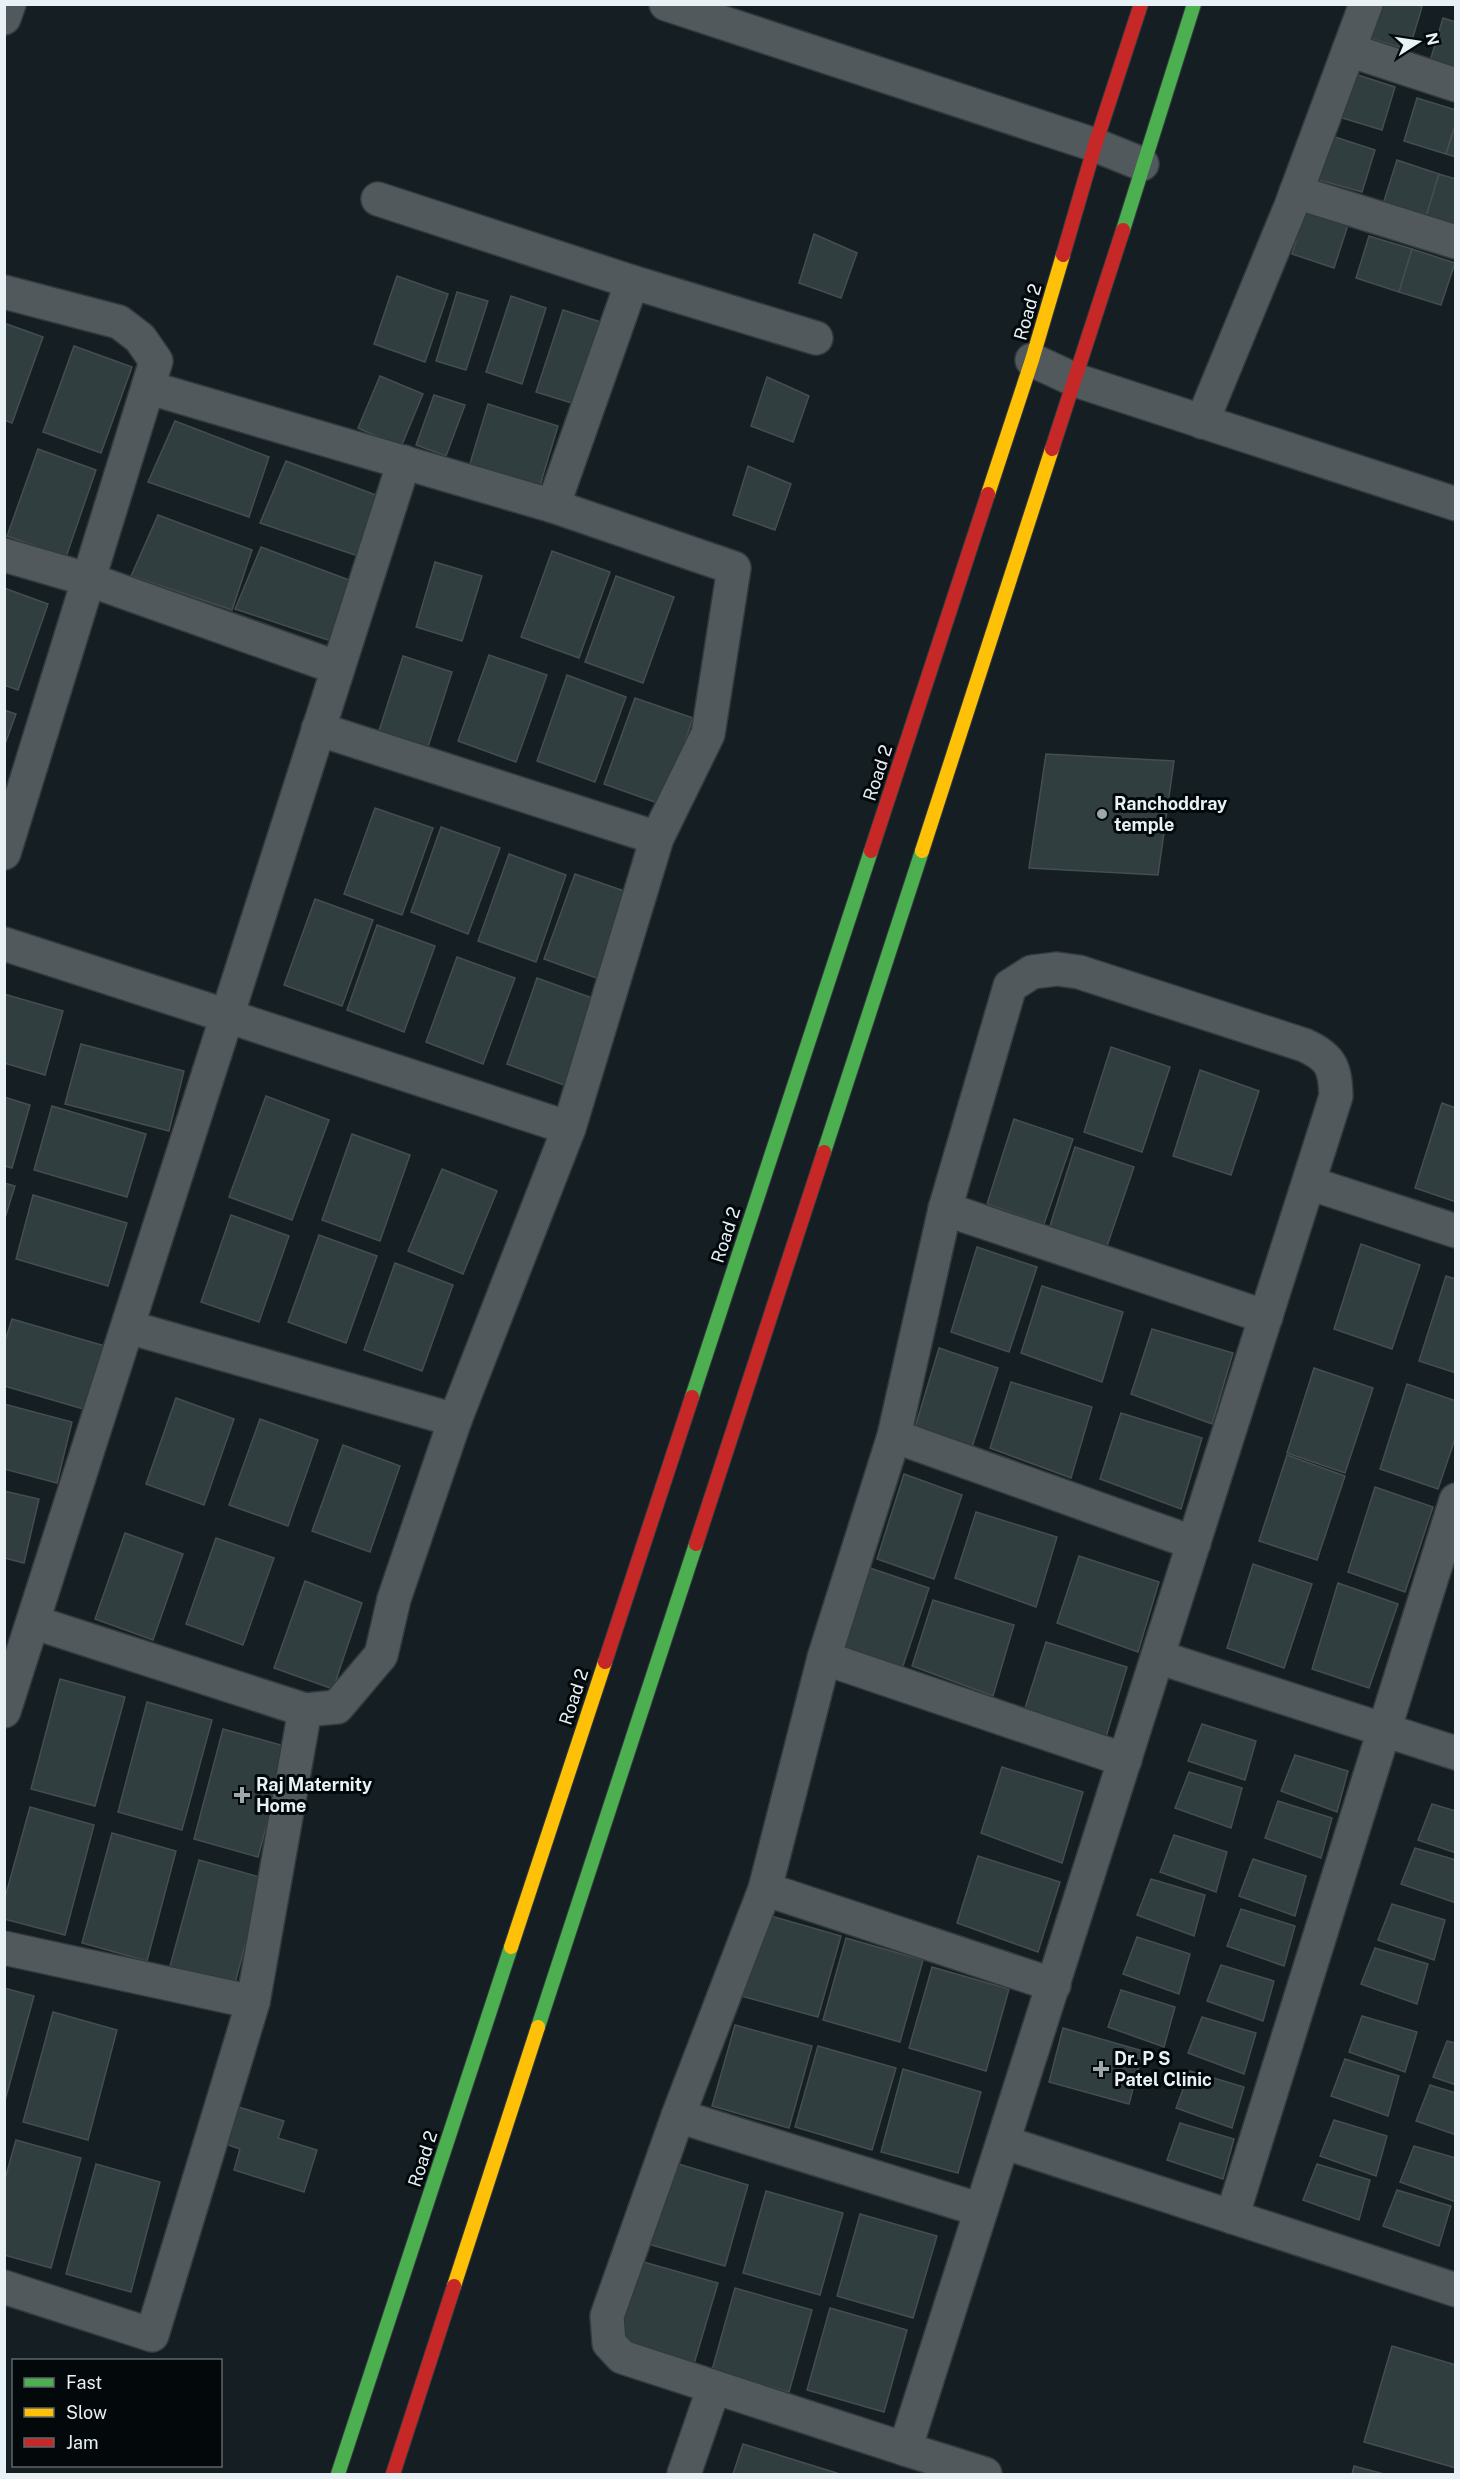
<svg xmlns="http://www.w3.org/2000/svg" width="1460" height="2479" viewBox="0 0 1460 2479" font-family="'Public Sans',sans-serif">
<rect width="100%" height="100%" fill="#151e22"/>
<g fill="#313e40" stroke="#454d4f" stroke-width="1.5">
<polygon points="1376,4 1414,4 1422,7 1409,50 1366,37"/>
<polygon points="1443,18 1456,22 1456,69 1430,61"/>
<polygon points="1352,73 1395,87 1382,130 1339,117"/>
<polygon points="1417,98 1456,110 1456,123 1446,154 1404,141"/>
<polygon points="1456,123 1456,157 1446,154"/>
<polygon points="1332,136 1375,150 1362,192 1319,180"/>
<polygon points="1397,160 1439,174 1426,217 1383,204"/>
<polygon points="1439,174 1456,179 1456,226 1426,217"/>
<polygon points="1305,211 1348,225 1334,268 1292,254"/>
<polygon points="814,234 857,253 841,298 799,283"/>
<polygon points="1369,236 1412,249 1399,292 1356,278"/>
<polygon points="1412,249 1455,263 1441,305 1399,292"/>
<polygon points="397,276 448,294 425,362 374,344"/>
<polygon points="457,292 488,301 466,370 436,361"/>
<polygon points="511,296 546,308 522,384 486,372"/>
<polygon points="563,310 601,322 575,404 536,392"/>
<polygon points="4,323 43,337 12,423 4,420"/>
<polygon points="74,346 132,367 101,453 43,432"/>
<polygon points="380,376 423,394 401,447 358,428"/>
<polygon points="767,377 809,396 793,442 751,426"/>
<polygon points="434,395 465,405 446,456 416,445"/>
<polygon points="488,404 558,426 538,492 468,470"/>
<polygon points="175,421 269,457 249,517 148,482"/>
<polygon points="38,449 96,470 66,557 7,536"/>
<polygon points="286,461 381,497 361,557 260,523"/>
<polygon points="748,466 791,484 775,530 733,515"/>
<polygon points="158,515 252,550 232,610 131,576"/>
<polygon points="261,547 357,583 337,643 235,609"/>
<polygon points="552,551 610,572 579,658 521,637"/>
<polygon points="435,562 482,576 462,641 416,627"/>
<polygon points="616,576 674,597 643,683 585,662"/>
<polygon points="4,588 48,604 18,690 4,685"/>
<polygon points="489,655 547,675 516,762 458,741"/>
<polygon points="403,656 452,672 427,750 378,734"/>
<polygon points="567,675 626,697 595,782 537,761"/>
<polygon points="635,698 693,718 663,805 604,784"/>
<polygon points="4,710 16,714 4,747"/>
<polygon points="1046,754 1174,761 1158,875 1029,868"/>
<polygon points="375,808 433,828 402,915 344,894"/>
<polygon points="441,827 500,848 468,934 411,912"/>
<polygon points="509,854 566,875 536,962 478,941"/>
<polygon points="575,874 633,894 602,980 544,959"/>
<polygon points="315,899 373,920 342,1006 284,985"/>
<polygon points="377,925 435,946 404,1032 347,1010"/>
<polygon points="457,957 515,978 483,1064 426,1042"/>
<polygon points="537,978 595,999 564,1085 507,1064"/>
<polygon points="4,994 63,1011 45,1075 4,1063"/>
<polygon points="81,1044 184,1071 169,1131 65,1104"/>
<polygon points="1111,1047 1170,1067 1142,1152 1084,1132"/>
<polygon points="1200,1070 1259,1091 1231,1175 1173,1156"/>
<polygon points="266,1096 329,1120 292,1220 229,1197"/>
<polygon points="4,1097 30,1105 12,1168 4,1166"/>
<polygon points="1442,1103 1456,1108 1456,1202 1415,1188"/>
<polygon points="52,1106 146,1134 127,1197 34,1170"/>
<polygon points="1014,1119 1073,1139 1044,1224 987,1204"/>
<polygon points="352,1134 410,1155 380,1241 322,1220"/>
<polygon points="1075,1147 1134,1167 1105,1252 1048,1232"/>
<polygon points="442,1169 497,1191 463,1274 408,1251"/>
<polygon points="4,1183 15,1186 4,1221"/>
<polygon points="33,1195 127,1223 108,1286 16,1259"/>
<polygon points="231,1215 289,1236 259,1322 201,1302"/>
<polygon points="319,1235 377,1256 346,1343 288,1322"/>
<polygon points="1361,1244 1420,1265 1392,1349 1334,1329"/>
<polygon points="977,1247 1037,1267 1009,1352 951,1332"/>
<polygon points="395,1263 453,1285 422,1371 364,1350"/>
<polygon points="1446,1276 1456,1279 1456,1373 1419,1361"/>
<polygon points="1042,1286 1123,1312 1102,1382 1021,1353"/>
<polygon points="12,1319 105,1346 87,1410 4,1386 4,1344"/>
<polygon points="1152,1329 1233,1353 1212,1424 1131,1394"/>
<polygon points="939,1348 998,1368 970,1453 913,1434"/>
<polygon points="1314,1368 1373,1388 1345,1473 1287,1453"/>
<polygon points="1011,1382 1092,1407 1071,1478 990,1448"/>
<polygon points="1407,1384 1456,1401 1456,1436 1438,1489 1380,1469"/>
<polygon points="176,1398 234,1419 204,1505 146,1484"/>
<polygon points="4,1404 72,1422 57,1483 4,1469"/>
<polygon points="1121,1413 1202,1438 1181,1509 1100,1479"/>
<polygon points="260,1419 318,1440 288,1526 229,1505"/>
<polygon points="343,1445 400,1466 370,1552 312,1531"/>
<polygon points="1287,1455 1345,1476 1317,1560 1259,1541"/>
<polygon points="904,1474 962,1495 934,1579 877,1559"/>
<polygon points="1375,1487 1433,1507 1405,1592 1348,1572"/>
<polygon points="4,1491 39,1499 24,1563 4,1558"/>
<polygon points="976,1512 1057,1537 1036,1607 955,1578"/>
<polygon points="125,1533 183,1554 153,1640 95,1619"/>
<polygon points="216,1538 274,1558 243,1645 186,1624"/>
<polygon points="1079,1556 1159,1582 1138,1652 1057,1623"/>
<polygon points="1253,1564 1312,1584 1284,1668 1227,1648"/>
<polygon points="870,1568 929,1588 901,1672 843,1653"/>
<polygon points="305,1581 362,1603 333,1689 274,1668"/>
<polygon points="1338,1583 1398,1604 1369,1688 1312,1669"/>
<polygon points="933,1600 1014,1625 993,1696 912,1666"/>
<polygon points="1046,1642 1127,1667 1106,1737 1025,1708"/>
<polygon points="60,1679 125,1697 95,1806 31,1789"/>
<polygon points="147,1702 212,1720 182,1830 118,1812"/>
<polygon points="1202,1724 1256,1741 1245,1780 1188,1761"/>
<polygon points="223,1729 288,1747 258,1857 194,1839"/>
<polygon points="1295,1755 1348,1771 1337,1812 1281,1791"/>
<polygon points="1002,1767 1083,1792 1062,1863 981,1833"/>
<polygon points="1189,1772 1242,1788 1231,1828 1175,1808"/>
<polygon points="1278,1801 1332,1818 1321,1858 1265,1838"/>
<polygon points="1432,1804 1456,1811 1456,1853 1418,1840"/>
<polygon points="30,1807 94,1825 65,1935 4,1919 4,1901"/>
<polygon points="112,1833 176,1851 147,1961 82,1943"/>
<polygon points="1174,1835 1227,1852 1216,1892 1160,1872"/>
<polygon points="1415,1848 1456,1860 1456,1903 1401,1884"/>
<polygon points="978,1856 1060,1882 1038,1952 957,1923"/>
<polygon points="1253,1859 1306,1876 1295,1916 1239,1896"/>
<polygon points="199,1860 263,1878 234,1987 169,1970"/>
<polygon points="1151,1879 1205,1895 1194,1936 1137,1915"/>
<polygon points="1392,1904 1445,1920 1434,1960 1378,1940"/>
<polygon points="1241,1909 1295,1926 1284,1966 1227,1946"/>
<polygon points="764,1914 841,1936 818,2017 741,1996"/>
<polygon points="1137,1937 1190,1954 1179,1994 1123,1974"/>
<polygon points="846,1938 923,1960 900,2042 823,2020"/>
<polygon points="1375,1948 1428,1964 1417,2004 1361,1984"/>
<polygon points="1221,1965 1274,1981 1263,2021 1207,2001"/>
<polygon points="932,1967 1009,1989 986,2071 909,2048"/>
<polygon points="4,1988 34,1996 4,2104"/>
<polygon points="1121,1990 1175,2007 1164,2047 1108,2027"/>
<polygon points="53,2012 117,2030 88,2140 23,2122"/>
<polygon points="1362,2016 1417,2032 1405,2072 1349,2052"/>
<polygon points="1202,2017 1256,2033 1244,2074 1188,2053"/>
<polygon points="735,2025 812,2046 789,2128 712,2106"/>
<polygon points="1063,2028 1143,2051 1129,2104 1049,2082"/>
<polygon points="1447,2041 1456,2043 1456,2085 1433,2077"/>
<polygon points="818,2046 896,2068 872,2150 795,2127"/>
<polygon points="1345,2059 1399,2076 1388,2116 1331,2096"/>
<polygon points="903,2069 981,2092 958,2173 881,2152"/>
<polygon points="1190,2071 1244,2087 1232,2128 1176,2108"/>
<polygon points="1430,2085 1456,2093 1456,2135 1416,2121"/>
<polygon points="229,2104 284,2121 278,2138 317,2150 304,2192 234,2170 240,2149 217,2141"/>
<polygon points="1334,2120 1387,2136 1376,2176 1320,2156"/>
<polygon points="1180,2123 1234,2139 1223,2179 1167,2160"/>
<polygon points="16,2140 81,2158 51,2268 4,2255 4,2182"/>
<polygon points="1414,2146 1456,2158 1456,2202 1400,2182"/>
<polygon points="672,2162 748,2185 725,2266 648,2244"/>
<polygon points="96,2164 160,2182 131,2292 66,2274"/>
<polygon points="1317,2164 1370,2180 1359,2220 1303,2200"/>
<polygon points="1397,2190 1451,2206 1439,2246 1383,2226"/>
<polygon points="766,2191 843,2213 820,2295 743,2273"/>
<polygon points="860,2214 937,2236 913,2318 837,2296"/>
<polygon points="640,2261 718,2283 694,2364 617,2343"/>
<polygon points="735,2288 812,2310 789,2392 712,2370"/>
<polygon points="830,2308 907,2330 884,2412 807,2390"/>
<polygon points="1392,2346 1456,2365 1456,2468 1364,2442"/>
<polygon points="743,2444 840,2474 733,2474"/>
<polygon points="1354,2466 1384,2474 1352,2474"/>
</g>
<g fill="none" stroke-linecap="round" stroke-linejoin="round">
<defs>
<g id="street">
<polyline points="666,4 1095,145 1142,164"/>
<polyline points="4,18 9,4"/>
<polyline points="1349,50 1456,85"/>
<polyline points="1296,192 1456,242"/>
<polyline points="632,282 816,338"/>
<polyline points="4,292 119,322 140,338 156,361 4,853"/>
<polyline points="1032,360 1075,380 1456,504"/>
<polyline points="150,388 553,506 632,282 378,199"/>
<polyline points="1202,422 1291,206 1366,4"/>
<polyline points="4,555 90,580 338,668"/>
<polyline points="318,729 657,838"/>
<polyline points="4,944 227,1016 404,462"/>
<path d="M 1057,969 L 1079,972 L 1304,1045 C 1331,1057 1335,1067 1336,1096 L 905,2449 L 622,2357 L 609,2343 L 607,2316 L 678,2116 L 765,1889 L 824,1658 L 894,1436 L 945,1209 L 1010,986 L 1032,972 Z"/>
<polyline points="1309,1183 1456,1231"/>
<polyline points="945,1209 1266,1317"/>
<polyline points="128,1327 455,1420"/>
<polyline points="894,1436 1194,1543"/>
<polyline points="33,1622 305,1710"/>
<polyline points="1158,1657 1456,1753"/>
<polyline points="824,1658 1125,1760"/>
<polyline points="4,1711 227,1016 569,1128"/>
<polyline points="765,1889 1054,1985"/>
<polyline points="4,1948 253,2002"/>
<polyline points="678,2116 981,2210"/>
<polyline points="1003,2142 1456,2290"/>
<polyline points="1232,2217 1456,1500"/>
<polyline points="4,2287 152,2335 253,2002 305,1710 337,1707 381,1655 394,1599 455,1420 569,1128 657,838 708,734 734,568 553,506"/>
<polyline points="905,2449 985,2474"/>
<polyline points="684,2474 714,2387"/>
</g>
<g id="fast">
<polyline points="1123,230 1194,4"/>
<polyline points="824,1152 922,851"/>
<polyline points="692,1397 871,851"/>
<polyline points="538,2027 696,1544"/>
<polyline points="338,2474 511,1947"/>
</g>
<g id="slow">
<polyline points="988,494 1032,360 1063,255"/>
<polyline points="922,851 1052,449"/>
<polyline points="511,1947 605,1662"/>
<polyline points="454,2286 538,2027"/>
</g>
<g id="jam">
<polyline points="1063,255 1095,145 1141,4"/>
<polyline points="1052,449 1123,230"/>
<polyline points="871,851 988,494"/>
<polyline points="696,1544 824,1152"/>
<polyline points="605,1662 692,1397"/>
<polyline points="393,2474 454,2286"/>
</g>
</defs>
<use href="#street" stroke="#333a3e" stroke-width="36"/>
<use href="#fast" stroke="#333a3e" stroke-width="16"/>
<use href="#slow" stroke="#333a3e" stroke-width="16"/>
<use href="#jam" stroke="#333a3e" stroke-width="16"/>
<use href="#street" stroke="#52595c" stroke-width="33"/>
<use href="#fast" stroke="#4caf50" stroke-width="14"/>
<use href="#slow" stroke="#ffc107" stroke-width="14"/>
<use href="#jam" stroke="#c62828" stroke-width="14"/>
</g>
<g fill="#9ea7ac" stroke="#03080b" stroke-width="2">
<circle cx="1102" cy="814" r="6"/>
<path d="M239 1786h6v6h6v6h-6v6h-6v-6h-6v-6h6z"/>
<path d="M1098 2060h6v6h6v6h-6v6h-6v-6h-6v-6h6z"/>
</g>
<g text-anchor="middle" stroke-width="6" stroke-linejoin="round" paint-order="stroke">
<g font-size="18" fill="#e7f1f6" stroke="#03080b">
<text transform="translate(1028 312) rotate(-74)" y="6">Road 2</text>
<text transform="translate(878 773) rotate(-72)" y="6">Road 2</text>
<text transform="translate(726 1235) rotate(-72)" y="6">Road 2</text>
<text transform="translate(574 1697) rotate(-72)" y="6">Road 2</text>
<text transform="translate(423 2159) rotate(-72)" y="6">Road 2</text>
</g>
<g font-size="18" font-weight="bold" fill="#e7f1f6" stroke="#03080b" text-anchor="start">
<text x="1114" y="810">Ranchoddray<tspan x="1114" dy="21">temple</tspan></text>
<text x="256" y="1791">Raj Maternity<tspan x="256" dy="21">Home</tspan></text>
<text x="1114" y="2065">Dr. P S<tspan x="1114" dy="21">Patel Clinic</tspan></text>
</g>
</g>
<rect width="1460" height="2479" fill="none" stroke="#e7f1f6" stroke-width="12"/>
<rect x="12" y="2359" width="210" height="108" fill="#03080b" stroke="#5e6569" stroke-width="1.5"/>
<rect x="24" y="2378" width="30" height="9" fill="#4caf50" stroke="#5e6569" stroke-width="1.5"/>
<text x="66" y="2389" font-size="18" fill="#e7f1f6">Fast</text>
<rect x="24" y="2408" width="30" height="9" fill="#ffc107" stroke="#5e6569" stroke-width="1.5"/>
<text x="66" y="2419" font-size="18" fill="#e7f1f6">Slow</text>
<rect x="24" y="2438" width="30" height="9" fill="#c62828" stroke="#5e6569" stroke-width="1.5"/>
<text x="66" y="2449" font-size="18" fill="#e7f1f6">Jam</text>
<g transform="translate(1418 42) rotate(78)" stroke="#03080b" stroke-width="4.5" paint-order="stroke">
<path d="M0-4.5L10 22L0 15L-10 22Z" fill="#e7f1f6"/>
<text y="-9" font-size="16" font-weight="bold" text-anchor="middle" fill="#e7f1f6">N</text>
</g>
</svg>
